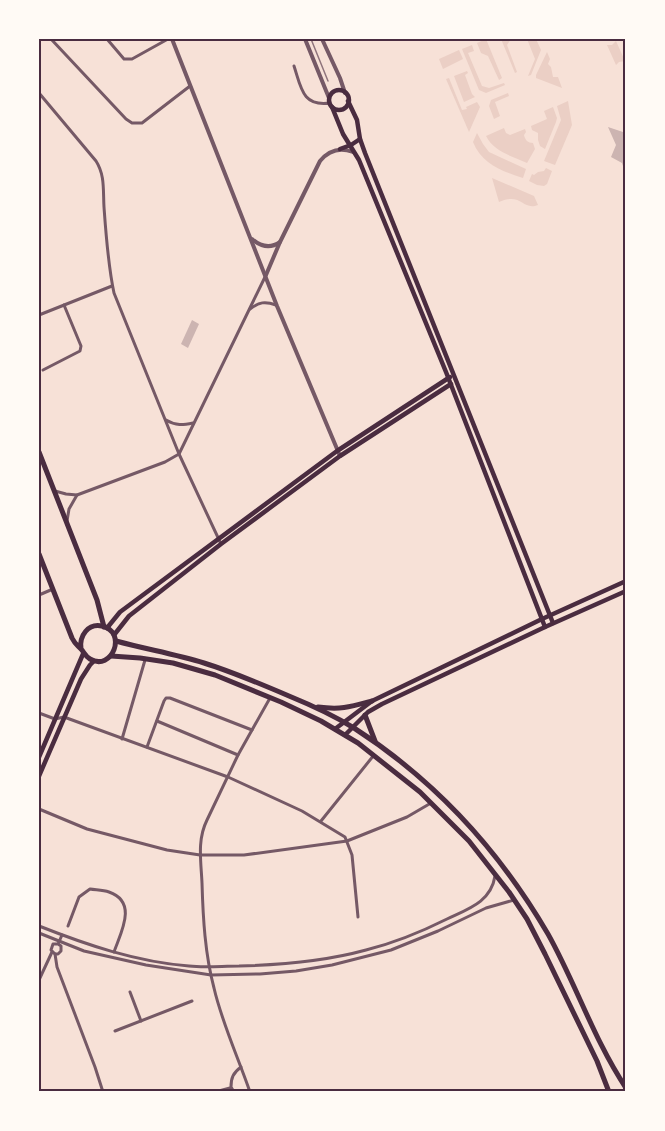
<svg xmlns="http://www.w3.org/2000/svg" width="665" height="1131" viewBox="0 0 665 1131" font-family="Quicksand,sans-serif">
<rect width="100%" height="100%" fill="#f7e1d7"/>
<g fill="#ebcfc5">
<polygon points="486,39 502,78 499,80 488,56 481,53 477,43"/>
<polygon points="501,39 511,39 507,45 517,72 515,73"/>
<polygon points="527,39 536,39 541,50 531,75 528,76 535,59"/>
<polygon points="616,41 625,61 619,62 616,65 607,45 612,45"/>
<polygon points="472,45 474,51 468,53 482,86 489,88 504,83 505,85 486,93 479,90 462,49"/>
<polygon points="459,50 463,59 443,69 439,59"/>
<polygon points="547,52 550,59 548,64 551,67 553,77 558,77 562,88 536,78 536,75"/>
<polygon points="467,71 468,73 465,75 472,94 475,97 464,102 454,76"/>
<polygon points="449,78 462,110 467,109 466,107 477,102 480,107 469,132 446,79"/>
<polygon points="508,93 509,96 495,102 500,116 494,119 489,106 491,100"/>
<polygon points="568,101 572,125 555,165 544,161 561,120 557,106"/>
<polygon points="553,107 557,118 556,122 545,149 540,146 538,140 538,133 532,130 531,126 547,119 544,111"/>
<path d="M 504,128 L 506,133 L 510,135 L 525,129 L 526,132 L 524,135 C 525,140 528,143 533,143 L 535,149 L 527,163 C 512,156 494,152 486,136 Z"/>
<path d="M 477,133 L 483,144 L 489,152 L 526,169 L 523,178 C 501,171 482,164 473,142 Z"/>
<polygon points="546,168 552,171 547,184 544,186 537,185 529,181 532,174 534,175 538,172 544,171"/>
<path d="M 492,178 L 534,196 L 538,205 C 522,211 522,192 499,202 Z"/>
</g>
<g fill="#ccb4b1">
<polygon points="608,127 626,133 626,169 624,169 622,163 611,157 616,145"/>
<polygon points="192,320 199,324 188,348 181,344"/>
</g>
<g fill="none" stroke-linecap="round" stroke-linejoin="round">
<g stroke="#755966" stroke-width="3">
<polyline points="51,39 126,119 132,123 142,123 190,86"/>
<polyline points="107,39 124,59 132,59 168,39"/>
<path d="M 294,66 C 301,87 302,107 330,103"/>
<path d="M 39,93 L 96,161 C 105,175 103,190 104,207 C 106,235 108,265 114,293 L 179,454 L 221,544"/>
<path d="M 250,309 C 259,302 265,301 276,305"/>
<polyline points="39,315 112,286"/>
<polyline points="43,370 80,351 81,346 64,305"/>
<path d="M 166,420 C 176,426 183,425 193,423"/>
<polyline points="55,491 66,494 77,495 165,462 179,454 265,277"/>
<polyline points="67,521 69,509 77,495"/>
<polyline points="39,595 53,589"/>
<polyline points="39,713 55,719 64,717 228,777 302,811 345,837 352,855 358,917"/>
<polyline points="157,721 238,755"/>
<polyline points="252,730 270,698"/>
<polyline points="122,739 145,660"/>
<path d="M 147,747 L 164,701 L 166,698 L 170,698 L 252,730 L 238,755 L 207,820 C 197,840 201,861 202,883 C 203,918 205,954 214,988 C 222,1023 238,1057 250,1092"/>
<polyline points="39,809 87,829 167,850 200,855 244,855 347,841 407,817 431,803"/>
<polyline points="321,821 374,755"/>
<path d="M 39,926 C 87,945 137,962 189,966 C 205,968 222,966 239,966 C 280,965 326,961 366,950 C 394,943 421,932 447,919 C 468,909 491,902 495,876"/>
<path d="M 68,926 L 79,897 L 90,889 C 96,890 103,890 109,892 C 138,902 121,932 114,952"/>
<polyline points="39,933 84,951 146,965 211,975 260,974 296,971 332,965 391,950 438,931 486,908 514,900"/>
<polyline points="58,944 61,946 61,951 58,954 55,954 51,950 53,944 58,944 62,935"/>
<polyline points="55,954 57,967 95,1067 103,1092"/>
<polyline points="39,980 52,952"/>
<polyline points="130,992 141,1021"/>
<polyline points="115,1031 192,1001"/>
<polyline points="215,1092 230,1088"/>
<path d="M 234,1092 L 231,1087 C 231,1078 233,1073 241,1067"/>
</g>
<g stroke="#755966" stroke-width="4">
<polyline points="172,39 277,306 340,456"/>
<polyline points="305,39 329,98"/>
<polyline points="322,39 340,78 345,93"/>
<path d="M 252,239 C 260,246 270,249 280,242"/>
<path d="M 266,275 L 280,242 L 320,161 C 329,150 340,147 353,152"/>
</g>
<g stroke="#4a2c40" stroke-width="4.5">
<circle cx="339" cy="100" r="10"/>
<polyline points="348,101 357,120 360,139 365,153 553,623"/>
<polyline points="332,107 343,134 359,160 446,372 545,627"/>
<polyline points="340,149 351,145 360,139"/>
<polyline points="107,628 120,612 337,451 450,377"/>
<polyline points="114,635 129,616 221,544 340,456 451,384"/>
<polyline points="335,729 372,701 542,619 626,581"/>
<polyline points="345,735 368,712 382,704 545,627 626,591"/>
<polyline points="39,757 83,654"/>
<polyline points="39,776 81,679 90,665 94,661"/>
</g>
<g stroke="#4a2c40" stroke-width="5">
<polyline points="39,452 97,600 104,627"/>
<path d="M 39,554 L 72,638 C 75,644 76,644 81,649 C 84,652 85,656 90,659 C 112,672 128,632 102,626 C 88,623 79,636 81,649"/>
<path d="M 116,641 C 145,649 175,654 204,663 C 233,672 261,684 289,696 C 311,705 333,715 354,728 C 436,781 499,850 548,934 C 576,984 594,1040 626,1088"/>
<polyline points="111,656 140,658 173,663 215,675 281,702 321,721 358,743 420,792 469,841 509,892 527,919 545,954 597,1061 609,1092"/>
<path d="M 318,707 C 341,710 350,707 372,701"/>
<polyline points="365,715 375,741"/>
</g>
<polyline stroke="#8f747c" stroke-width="1.5" points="311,39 328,81"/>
</g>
<rect width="665" height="1131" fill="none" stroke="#fffaf5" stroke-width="81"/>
<rect x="40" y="40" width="584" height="1050" fill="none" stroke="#4a2c40" stroke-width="2"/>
</svg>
